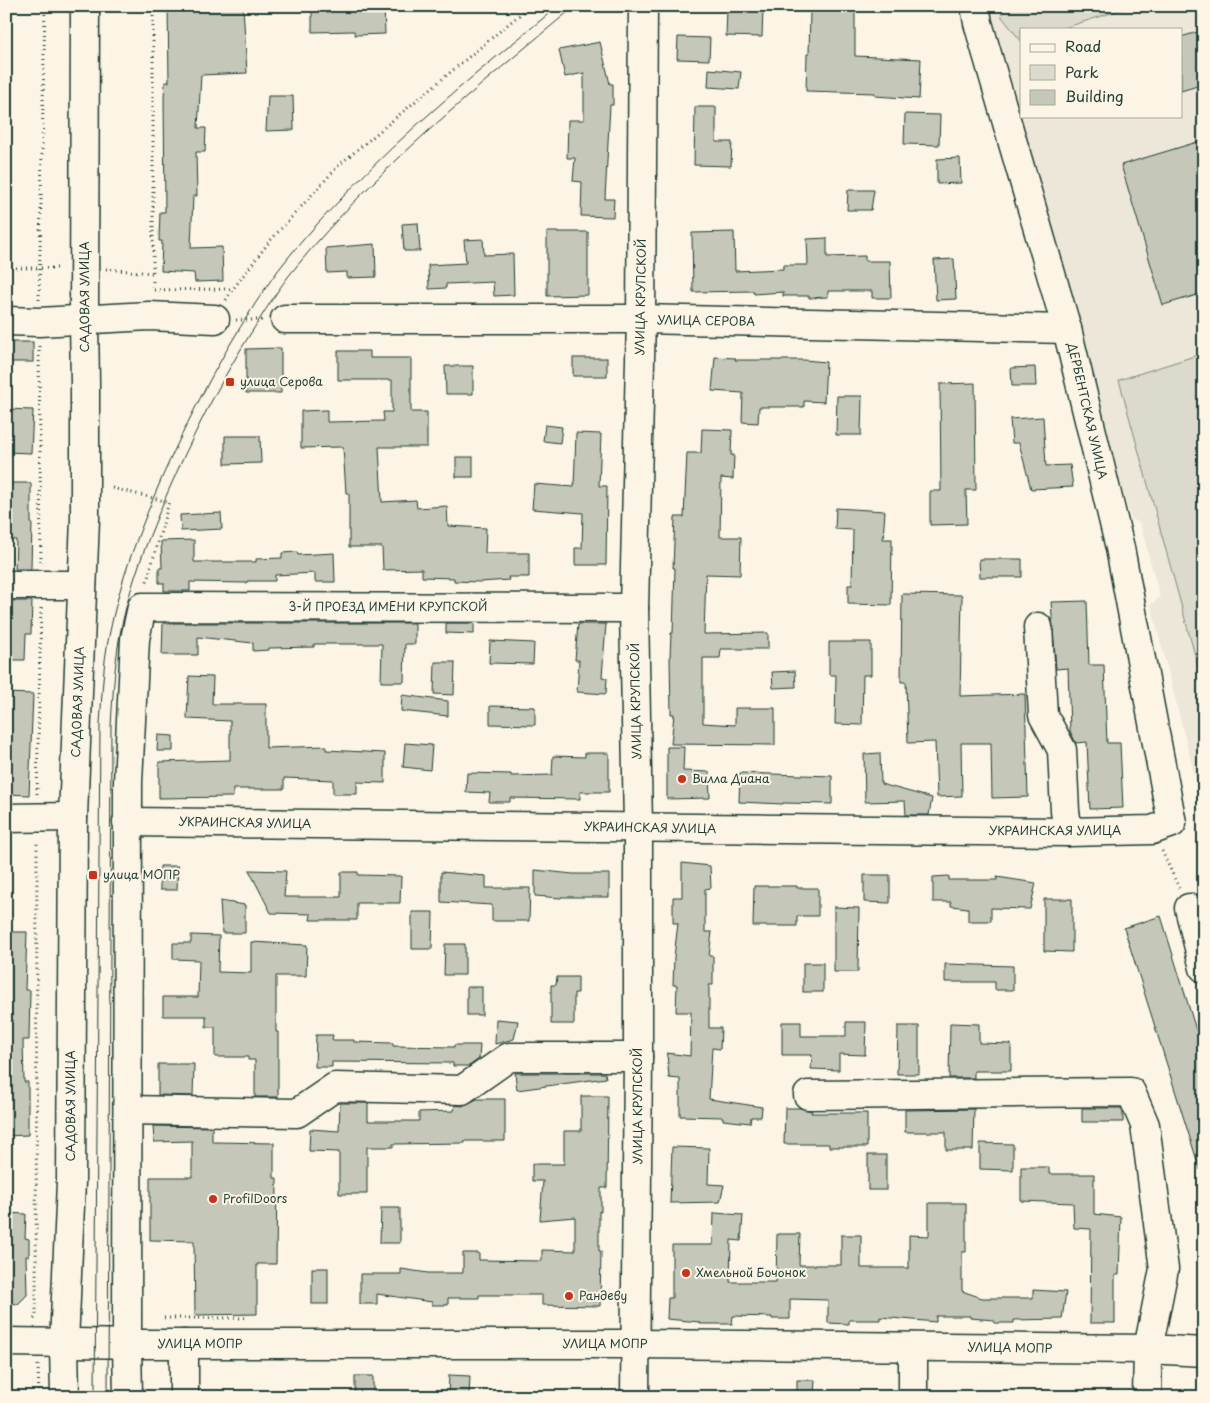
<svg xmlns="http://www.w3.org/2000/svg" width="1210" height="1403" viewBox="0 0 1210 1403" font-family="'Playpen Sans',sans-serif">
<rect width="100%" height="100%" fill="#fcf5e5"/>
<filter id="ink" filterUnits="userSpaceOnUse"><feTurbulence type="fractalNoise" baseFrequency=".02" numOctaves="2"/><feDisplacementMap in="SourceGraphic" scale="10" xChannelSelector="R" yChannelSelector="G"/><feConvolveMatrix kernelMatrix="1 2 1 2 8 2 1 2 1" color-interpolation-filters="sRGB"/></filter>
<g filter="url(#ink)">
<path fill="#ece7d8" fill-rule="evenodd" d="M 983,6 L 1204,6 L 1204,812 L 1151,604 L 1160,597 L 1140,523 L 1131,519 ZM 1021,29 L 1181,29 L 1181,116 L 1021,116 Z"/>
<g fill="#dcdacc" stroke="#7e8c80">
<polygon points="1000,6 1133,6 1061,29 1021,29 1021,41 1002,17"/>
<polygon points="1204,353 1204,688 1119,380"/>
</g>
<g fill="#c5c7b9" stroke="#1f3d34">
<polygon points="168,6 243,6 247,73 201,75 198,128 206,128 205,152 196,152 197,196 193,196 191,248 222,247 223,281 195,282 194,273 161,271 162,241 159,241 160,212 165,212 164,97 165,82 169,82"/>
<polygon points="312,6 384,6 385,34 355,35 354,31 312,32"/>
<polygon points="727,8 763,9 762,37 726,36"/>
<polygon points="810,11 855,12 855,56 921,59 919,99 875,96 875,93 806,91 807,54 809,54"/>
<polygon points="1204,30 1204,84 1181,91 1181,37"/>
<polygon points="678,37 710,38 709,60 677,59"/>
<polygon points="600,42 610,84 613,84 613,105 610,105 605,199 614,199 613,217 581,216 582,182 573,181 575,158 567,158 568,120 584,120 584,73 565,77 559,50"/>
<polygon points="709,69 741,72 739,89 708,87"/>
<polygon points="268,96 293,96 294,130 266,131"/>
<polygon points="695,107 716,107 716,142 732,142 731,166 694,165"/>
<polygon points="905,114 940,115 939,145 904,144"/>
<polygon points="1204,140 1204,293 1163,305 1121,165"/>
<polygon points="960,158 961,183 937,184 937,159"/>
<polygon points="848,190 874,190 871,210 847,210"/>
<polygon points="418,223 420,251 404,251 402,224"/>
<polygon points="547,232 588,232 588,295 547,296"/>
<polygon points="734,232 735,271 783,269 783,265 808,265 807,239 827,238 827,257 865,256 865,261 890,261 891,298 872,298 872,291 828,291 828,297 809,298 809,296 783,296 783,292 754,294 754,291 693,292 692,233"/>
<polygon points="483,239 484,255 513,254 514,295 494,296 493,282 446,284 446,288 429,289 428,265 466,263 464,240"/>
<polygon points="375,244 376,277 347,278 347,272 327,273 326,248"/>
<polygon points="954,259 956,299 936,300 934,260"/>
<rect x="6" y="342" width="27" height="20"/>
<polygon points="281,348 281,393 246,393 246,349"/>
<polygon points="338,351 370,351 370,358 411,358 411,412 427,412 427,447 379,447 382,502 416,500 417,508 447,506 448,526 486,528 485,553 529,553 529,577 508,577 509,580 480,582 454,581 454,578 422,577 422,569 383,570 382,547 349,547 349,493 346,493 343,447 301,448 301,411 327,410 327,422 384,421 383,412 392,412 392,380 338,380"/>
<polygon points="715,357 736,358 735,360 804,360 826,362 824,402 804,401 804,407 759,407 758,423 742,422 743,393 712,391"/>
<rect x="573" y="358" width="34" height="18"/>
<polygon points="445,366 473,366 473,394 446,394"/>
<polygon points="1035,367 1036,386 1012,386 1011,368"/>
<polygon points="975,383 976,490 966,490 967,524 930,525 930,491 941,491 940,384"/>
<polygon points="837,396 862,396 861,435 836,435"/>
<polygon points="6,409 33,410 31,453 6,452"/>
<polygon points="1043,417 1046,466 1070,465 1073,487 1031,489 1019,443 1012,443 1010,419"/>
<polygon points="545,425 562,427 560,443 543,441"/>
<polygon points="702,429 732,430 731,455 734,455 733,479 721,478 720,537 741,537 740,575 706,574 704,634 768,633 768,649 721,649 720,658 703,658 703,723 735,725 735,708 775,708 775,745 671,744 674,714 671,714 670,657 671,633 673,633 675,568 673,568 675,517 684,517 687,453 701,453"/>
<polygon points="576,433 601,434 599,486 607,486 606,565 575,565 575,548 582,548 583,513 532,509 534,484 574,487"/>
<polygon points="225,436 260,436 261,463 225,464"/>
<rect x="456" y="457" width="17" height="20"/>
<polygon points="6,483 31,483 31,523 32,523 31,569 15,569 16,540 6,539"/>
<polygon points="836,508 885,511 883,539 892,539 891,605 848,604 848,585 852,585 853,530 835,529"/>
<polygon points="221,513 222,529 181,531 180,515"/>
<polygon points="194,540 194,562 256,562 256,559 282,558 282,553 297,552 298,555 334,553 335,582 315,582 315,573 275,575 275,581 247,581 247,583 190,582 190,591 164,591 164,583 159,583 159,568 162,568 161,541"/>
<polygon points="979,559 1022,559 1022,577 980,577"/>
<polygon points="902,594 962,595 960,696 1025,694 1028,797 992,798 991,743 961,743 962,796 937,797 935,742 908,743 906,682 901,682"/>
<polygon points="6,601 32,601 31,634 26,634 25,660 6,660"/>
<polygon points="1087,601 1089,665 1104,665 1107,743 1120,743 1123,808 1090,809 1087,742 1076,743 1070,731 1068,668 1056,669 1051,602"/>
<polygon points="163,623 415,623 415,644 405,644 404,682 381,682 382,644 314,644 314,647 269,648 269,650 253,651 253,643 198,637 198,655 162,655"/>
<polygon points="446,623 474,623 474,634 446,633"/>
<polygon points="578,624 606,624 602,677 607,678 606,694 577,692 579,660 575,660"/>
<polygon points="490,641 534,643 533,664 489,663"/>
<polygon points="829,642 871,642 871,675 863,675 862,725 835,724 836,675 829,675"/>
<polygon points="435,662 455,662 454,695 434,694"/>
<polygon points="795,671 796,687 773,688 772,672"/>
<polygon points="189,676 213,677 212,704 266,704 266,748 326,746 326,750 385,753 385,783 357,782 357,794 333,794 333,780 284,778 284,789 233,789 233,797 159,798 159,762 230,760 230,721 187,719"/>
<polygon points="6,693 33,694 29,795 6,794"/>
<polygon points="402,695 448,701 448,716 401,711"/>
<polygon points="490,706 535,707 535,725 490,724"/>
<polygon points="158,735 173,736 173,751 157,751"/>
<polygon points="405,743 432,745 430,770 403,767"/>
<polygon points="667,747 684,747 683,771 709,772 710,798 667,799"/>
<polygon points="585,753 609,753 609,792 580,792 580,799 510,798 510,802 489,802 490,793 466,792 467,773 511,774 511,776 552,775 553,756 585,757"/>
<polygon points="880,753 881,784 932,798 929,815 906,815 905,801 865,802 864,754"/>
<polygon points="740,773 832,776 832,804 783,803 783,804 739,802"/>
<polygon points="682,863 710,866 711,888 705,889 705,932 712,932 709,956 713,956 713,985 709,985 709,1028 721,1028 720,1049 712,1048 709,1099 762,1107 761,1117 751,1117 750,1123 723,1120 723,1117 680,1116 680,1079 669,1078 667,1053 690,1056 691,1012 676,1012 677,985 673,985 674,957 678,923 673,923 673,897 682,897"/>
<polygon points="160,866 178,866 177,890 160,890"/>
<polygon points="249,870 286,871 284,897 341,897 341,872 358,872 358,875 401,876 400,903 357,903 357,920 310,920 311,914 271,913"/>
<polygon points="535,870 573,874 609,874 609,897 561,897 561,898 535,896"/>
<polygon points="441,872 486,876 486,888 530,888 529,921 492,921 492,905 441,902"/>
<polygon points="864,875 890,875 890,903 864,902"/>
<polygon points="949,876 949,880 997,880 997,877 1036,883 1030,909 991,908 991,921 968,921 968,908 951,906 951,902 933,902 933,877"/>
<polygon points="754,886 797,886 797,888 818,888 818,916 797,916 797,926 753,926"/>
<polygon points="1044,899 1072,899 1072,952 1044,951"/>
<polygon points="220,901 245,905 245,933 222,933"/>
<polygon points="834,907 859,908 858,972 834,972"/>
<polygon points="412,912 433,912 432,949 412,949"/>
<polygon points="1161,916 1204,1056 1204,1169 1200,1170 1124,928"/>
<polygon points="6,932 27,932 25,990 30,990 29,1040 23,1040 24,1082 28,1082 28,1135 6,1136"/>
<polygon points="191,935 219,936 218,972 251,973 251,942 307,945 306,976 276,976 276,1032 278,1032 278,1097 255,1097 255,1060 248,1060 248,1057 215,1057 215,1027 206,1027 206,1016 163,1016 163,997 198,997 199,960 173,959 173,943 191,943"/>
<polygon points="445,944 465,944 465,975 444,975"/>
<rect x="803" y="963" width="20" height="29"/>
<polygon points="945,964 1013,966 1013,990 995,990 995,982 945,982"/>
<polygon points="557,977 578,977 578,993 574,993 574,1024 551,1024 551,985 556,985"/>
<rect x="467" y="987" width="15" height="28"/>
<polygon points="496,1019 518,1021 514,1039 495,1044"/>
<polygon points="782,1022 801,1022 801,1036 846,1036 846,1022 866,1022 865,1055 839,1054 839,1070 811,1069 812,1055 782,1055"/>
<polygon points="950,1023 979,1024 979,1043 1011,1044 1011,1071 974,1071 974,1078 949,1078"/>
<polygon points="898,1026 919,1026 919,1074 897,1074"/>
<polygon points="316,1035 333,1035 332,1040 354,1040 354,1042 393,1043 393,1046 454,1047 454,1045 480,1045 479,1059 469,1066 453,1066 453,1063 332,1062 332,1067 315,1067"/>
<polygon points="158,1064 194,1064 193,1096 158,1095"/>
<polygon points="515,1073 605,1073 606,1078 517,1090"/>
<polygon points="581,1096 608,1096 607,1188 601,1188 601,1212 599,1211 599,1251 601,1251 600,1306 542,1305 542,1295 479,1295 479,1298 448,1298 448,1305 432,1305 432,1302 377,1294 377,1304 360,1304 360,1274 401,1274 401,1269 428,1273 463,1273 463,1253 479,1253 479,1260 542,1261 542,1250 575,1251 575,1217 540,1220 543,1181 532,1181 532,1164 564,1164 564,1131 581,1131"/>
<polygon points="477,1099 505,1099 505,1141 465,1141 465,1143 393,1144 393,1147 367,1147 367,1194 339,1194 339,1152 309,1151 310,1129 339,1131 340,1103 368,1103 368,1121 419,1121 419,1112 454,1111 455,1105 462,1106"/>
<polygon points="785,1108 800,1108 812,1111 811,1113 867,1113 867,1147 829,1147 829,1144 784,1144"/>
<polygon points="1082,1108 1121,1108 1123,1113 1123,1122 1082,1122"/>
<polygon points="974,1109 973,1150 946,1150 946,1132 905,1132 905,1110"/>
<polygon points="153,1126 212,1127 212,1142 274,1143 274,1178 277,1178 276,1264 257,1264 257,1314 195,1315 194,1241 150,1240 150,1177 192,1177 192,1141 154,1142"/>
<polygon points="980,1143 1013,1144 1013,1170 980,1169"/>
<polygon points="672,1147 709,1148 708,1184 724,1185 720,1202 670,1203"/>
<rect x="868" y="1155" width="18" height="35"/>
<polygon points="1021,1167 1049,1167 1049,1174 1094,1174 1094,1214 1121,1217 1119,1275 1115,1275 1115,1323 1090,1323 1091,1229 1074,1228 1073,1203 1021,1201"/>
<polygon points="929,1203 966,1203 966,1252 962,1252 962,1291 982,1298 1033,1298 1033,1290 1066,1292 1062,1319 1014,1320 1014,1323 994,1323 994,1320 970,1318 970,1316 936,1316 936,1322 880,1317 880,1320 849,1320 849,1324 828,1323 828,1300 790,1299 790,1319 772,1319 772,1317 733,1316 732,1324 700,1324 699,1322 667,1319 668,1298 672,1298 672,1245 713,1245 714,1213 743,1215 741,1241 731,1240 730,1282 776,1282 777,1234 800,1234 799,1265 841,1265 841,1235 861,1235 861,1268 909,1268 909,1235 929,1236"/>
<polygon points="381,1208 400,1208 400,1243 380,1243"/>
<polygon points="6,1213 26,1214 25,1238 29,1239 29,1256 26,1256 27,1295 18,1304 6,1303"/>
<rect x="312" y="1268" width="16" height="36"/>
<polygon points="449,1375 470,1376 469,1397 448,1397"/>
<rect x="355" y="1376" width="18" height="21"/>
<polygon points="797,1380 815,1380 814,1396 797,1396"/>
</g>
<g fill="none" stroke-linecap="round" stroke-linejoin="round">
<defs>
<g id="minor">
<polyline points="285,319 641,319 1067,329"/>
<polyline points="6,321 39,322 149,316 215,319"/>
<polyline points="6,585 82,585"/>
<polyline points="1038,627 1043,715 1062,750 1065,811 1068,832"/>
<polyline points="6,818 73,817"/>
<polyline points="127,822 1068,832 1152,830 1172,823 1120,548 1067,329 978,23 975,6"/>
<polyline points="1189,908 1204,968"/>
<polyline points="808,1095 1131,1092 1145,1125 1164,1269 1148,1349 1147,1397"/>
<polyline points="128,1110 297,1113 335,1087 462,1090 509,1057 638,1057"/>
<polyline points="64,1343 71,1182 73,817 85,519 85,384 84,319 85,6"/>
<polyline points="127,1344 128,782 135,639 142,607 634,608"/>
<polyline points="184,1344 184,1397"/>
<polyline points="635,1397 638,1057 638,827 634,608 641,319 643,6"/>
<polyline points="913,1397 913,1347"/>
</g>
<g id="major">
<polyline points="6,1342 140,1344 636,1344 1148,1349 1204,1352"/>
<polyline points="64,1343 65,1397"/>
<polyline points="127,1344 128,1397"/>
</g>
</defs>
<use href="#minor" stroke="#1f3d34" stroke-width="31"/>
<use href="#major" stroke="#1f3d34" stroke-width="31"/>
<g stroke="#1f3d34" stroke-width="3" stroke-dasharray="1 4" stroke-linecap="butt">
<polyline points="153,6 153,290 233,289"/>
<polyline points="6,268 61,268"/>
<polyline points="106,269 152,273"/>
<polyline points="39,300 45,6"/>
<polyline points="226,300 233,289 269,242 339,165 530,6"/>
<polyline points="236,320 262,320"/>
<polyline points="39,346 41,562"/>
<polyline points="112,488 169,502 146,585"/>
<polyline points="37,794 41,608"/>
<polyline points="1162,851 1179,888"/>
<polyline points="164,1318 248,1318"/>
<polyline points="34,1319 36,1317 37,841"/>
<polyline points="38,1365 39,1397"/>
</g>
<use href="#minor" stroke="#fcf5e5" stroke-width="28"/>
<use href="#major" stroke="#fcf5e5" stroke-width="28"/>
<g stroke="#1f3d34" stroke-width="1">
<path d="M 95,1397 L 100,724 C 102,695 103,665 109,636 C 120,579 141,526 164,473 C 194,406 229,341 271,280 C 291,252 316,225 340,200 C 406,129 483,68 558,6"/>
<path d="M 108,1397 L 111,726 C 113,692 115,657 122,624 C 132,579 149,536 167,494 C 191,439 217,387 249,336 C 264,313 278,288 296,267 C 377,168 477,88 575,6"/>
</g>
</g>
</g>
<g fill="#c8321e" stroke="#fcf5e5" stroke-width="2">
<rect x="225" y="377" width="10" height="10" rx="2.5"/>
<circle cx="682" cy="779" r="5"/>
<rect x="88" y="870" width="10" height="10" rx="2.5"/>
<circle cx="213" cy="1199" r="5"/>
<circle cx="686" cy="1273" r="5"/>
<circle cx="569" cy="1296" r="5"/>
</g>
<g text-anchor="middle" stroke-width="4" stroke-linejoin="round" paint-order="stroke">
<g font-size="12" fill="#1f3d34" stroke="#fcf5e5">
<text transform="translate(85 297) rotate(-90)" y="4">САДОВАЯ УЛИЦА</text>
<text transform="translate(641 297) rotate(-89)" y="4">УЛИЦА КРУПСКОЙ</text>
<text transform="translate(706 321) rotate(1)" y="4">УЛИЦА СЕРОВА</text>
<text transform="translate(1087 411) rotate(77)" y="4">ДЕРБЕНТСКАЯ УЛИЦА</text>
<text x="388" y="611">3-Й ПРОЕЗД ИМЕНИ КРУПСКОЙ</text>
<text transform="translate(636 701) rotate(-91)" y="4">УЛИЦА КРУПСКОЙ</text>
<text transform="translate(78 702) rotate(-88)" y="4">САДОВАЯ УЛИЦА</text>
<text transform="translate(245 823) rotate(1)" y="4">УКРАИНСКАЯ УЛИЦА</text>
<text transform="translate(650 828) rotate(1)" y="4">УКРАИНСКАЯ УЛИЦА</text>
<text x="1055" y="835">УКРАИНСКАЯ УЛИЦА</text>
<text transform="translate(71 1106) rotate(-90)" y="4">САДОВАЯ УЛИЦА</text>
<text transform="translate(638 1106) rotate(-90)" y="4">УЛИЦА КРУПСКОЙ</text>
<text x="200" y="1348">УЛИЦА МОПР</text>
<text x="605" y="1348">УЛИЦА МОПР</text>
<text transform="translate(1010 1348) rotate(1)" y="4">УЛИЦА МОПР</text>
</g>
<g font-size="12" fill="#1f3d34" stroke="#fcf5e5" text-anchor="start">
<text x="240" y="386">улица Серова</text>
<text x="692" y="783">Вилла Диана</text>
<text x="103" y="879">улица МОПР</text>
<text x="223" y="1203">ProfilDoors</text>
<text x="696" y="1277">Хмельной Бочонок</text>
<text x="579" y="1300">Рандеву</text>
</g>
</g>
<rect width="1210" height="1403" fill="none" stroke="#fcf5e5" stroke-width="25"/>
<rect x="12" y="12" width="1185" height="1378" fill="none" stroke="#1f3d34" stroke-width="2" filter="url(#ink)"/>
<rect x="1020" y="28" width="162" height="90" fill="#fcf5e5" stroke="#a4ab9e"/>
<rect x="1030" y="44" width="25" height="8" fill="#fcf5e5" stroke="#a4ab9e"/>
<text x="1065" y="52" font-size="15" fill="#1f3d34">Road</text>
<rect x="1030" y="65" width="25" height="15" fill="#dcdacc" stroke="#a4ab9e"/>
<text x="1065" y="78" font-size="15" fill="#1f3d34">Park</text>
<rect x="1030" y="90" width="25" height="15" fill="#c5c7b9" stroke="#a4ab9e"/>
<text x="1065" y="102" font-size="15" fill="#1f3d34">Building</text>
</svg>
